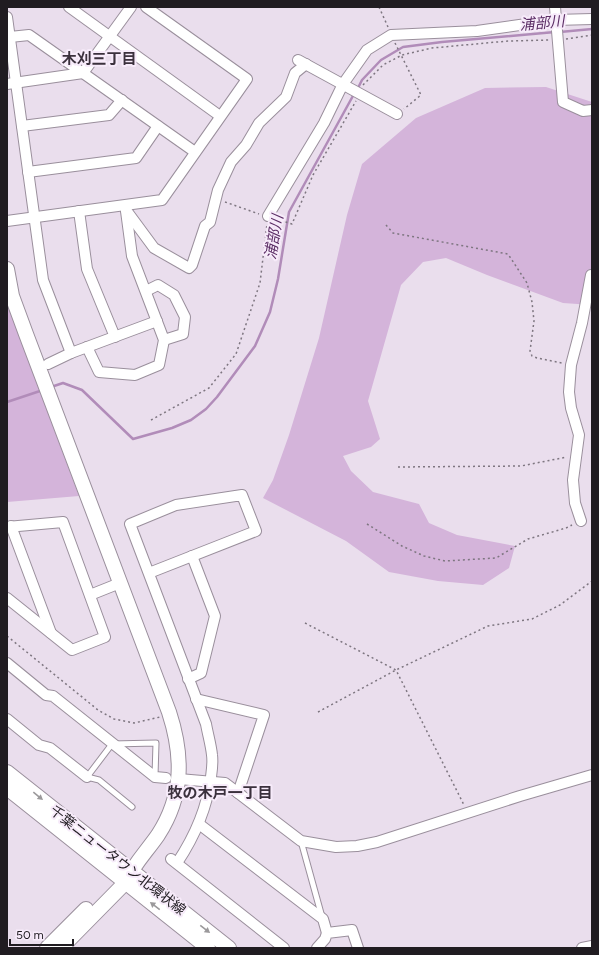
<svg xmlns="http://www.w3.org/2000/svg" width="599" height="955" viewBox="0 0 599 955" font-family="Figtree,'Noto Sans JP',sans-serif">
<rect width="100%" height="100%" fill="#eadeed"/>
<g fill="#d4b4da">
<polygon points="546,87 592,102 592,305 563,303 487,275 446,258 423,262 401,285 368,401 380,439 371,447 343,456 351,471 373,492 419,504 429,523 457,535 515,546 509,568 483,585 438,581 389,572 346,541 263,498 273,480 289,435 319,338 347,215 362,164 416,118 485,88"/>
<polygon points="7,301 16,328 79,496 7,502"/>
</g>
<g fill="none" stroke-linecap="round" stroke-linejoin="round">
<g stroke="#b18cb9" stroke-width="2.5">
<polyline points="560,32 592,29"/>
<polyline points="357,90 362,80 381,60 403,47 442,42 555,32"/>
<polyline points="51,387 63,383 82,390 133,439 172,428 191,420 206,409 217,397 255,346 270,312 278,279 289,212 354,94"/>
<polyline points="7,402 43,390"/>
</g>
<defs>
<g id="lane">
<polyline points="132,807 99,780 87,777 112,744 156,743 155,776"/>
<polyline points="301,841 322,917"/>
</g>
<g id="street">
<polyline points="69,7 220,116"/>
<polyline points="555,7 563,102 583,111 592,110"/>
<polyline points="7,17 43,280 71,353"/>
<polyline points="10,37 29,35 195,152"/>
<polyline points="298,60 397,114"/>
<polyline points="7,84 83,73 131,7"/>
<polyline points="22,126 109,115 122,100"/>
<polyline points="28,172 136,158 158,126"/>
<polyline points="126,210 154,248 189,268 192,265 205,226 210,222 218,190 231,162 246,145 259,123 286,97 295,73 306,64"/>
<polyline points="79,211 87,269 115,337"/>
<polyline points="268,216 324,123 343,84 367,50 391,35 477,31 555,20 592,19"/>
<polyline points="7,221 162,200 247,79 146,7"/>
<polyline points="146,291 158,285 174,295 185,317 183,334 164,340"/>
<polyline points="87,347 99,372 135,375 159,365 164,340 132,256 126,211"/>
<polyline points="48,364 71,353 157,321"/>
<polyline points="581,521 575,503 573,480 579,435 571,408 569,392 571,365 582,323 591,275"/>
<polyline points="11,526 51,633"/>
<polyline points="7,527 63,522 105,637 72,650 7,598"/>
<path d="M 149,573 L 256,531 L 242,495 L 176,505 L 130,524 L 206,724 C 208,735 211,745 212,755 C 213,762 212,770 211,777 C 207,809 195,836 177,863"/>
<polyline points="90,595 120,583"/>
<polyline points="7,663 46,695 53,696 155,777 166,778"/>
<polyline points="188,679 201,673 215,616 192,556"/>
<polyline points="196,699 264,715 238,793"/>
<polyline points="7,719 39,745 50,748 87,777"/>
<polyline points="179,779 225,783 301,841 336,847 357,846 377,842 520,796 592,775"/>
<polyline points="199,824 323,919 327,933"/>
<polyline points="171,859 284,948"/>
<polyline points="317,948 325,939 327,933 352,930 358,948"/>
<polyline points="582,948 592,946"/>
</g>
<g id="secondary">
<path d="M 7,269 L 12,296 L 26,334 L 169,712 C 183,755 184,795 158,835 C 147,851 133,865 125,883 L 61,948"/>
<polyline points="7,772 229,948"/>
<polyline points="7,788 208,948"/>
<polyline points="47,948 86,909"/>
</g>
</defs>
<use href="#lane" stroke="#9a8f9c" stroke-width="7"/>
<use href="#street" stroke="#9a8f9c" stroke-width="12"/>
<use href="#secondary" stroke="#9a8f9c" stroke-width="16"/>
<g stroke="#7e7680" stroke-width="1.5" stroke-dasharray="2 3" stroke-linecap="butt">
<polyline points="379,7 388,27"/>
<polyline points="566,39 592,35"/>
<polyline points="395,43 421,95 404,109"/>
<polyline points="363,85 383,65 402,55 432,48 508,41 549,40"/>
<polyline points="225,202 259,214"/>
<polyline points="276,219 292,224 313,175 356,101"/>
<polyline points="386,225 393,233 508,254 527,283 532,302 534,321 530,351 532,356 537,358 562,363"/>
<polyline points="151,420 209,388 236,354 260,283 267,224"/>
<polyline points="398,467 521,466 567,457"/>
<polyline points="367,524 402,546 424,556 445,561 496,558 528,539 566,528 572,525"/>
<polyline points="305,623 396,670 464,805"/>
<polyline points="7,636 98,710 114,719 134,723 160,717"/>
<polyline points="318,712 396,670 488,626 532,619 560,605 592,581"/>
</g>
<use href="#lane" stroke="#fff" stroke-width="5"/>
<use href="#street" stroke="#fff" stroke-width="10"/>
<use href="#secondary" stroke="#fff" stroke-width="14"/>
</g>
<defs><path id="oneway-solid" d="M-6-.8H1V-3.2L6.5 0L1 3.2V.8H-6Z"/></defs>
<g fill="#9b999b">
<use href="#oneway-solid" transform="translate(38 796) rotate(39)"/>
<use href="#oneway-solid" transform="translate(155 906) rotate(-142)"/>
<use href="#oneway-solid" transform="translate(205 929) rotate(38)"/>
</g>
<g text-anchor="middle" stroke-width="4" stroke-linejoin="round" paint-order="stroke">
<g font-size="14" fill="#201c21" stroke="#f7ebfa">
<text transform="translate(118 860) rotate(38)" y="5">千葉ニュータウン北環状線</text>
</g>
<g font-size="15" font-style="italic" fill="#5b2d65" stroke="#f7ebfa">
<text transform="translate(542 23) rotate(-5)" y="5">浦部川</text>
<text transform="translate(274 237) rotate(-80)" y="5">浦部川</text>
</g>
<g font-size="15" font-weight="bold" fill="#3b313d" stroke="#f7ebfa">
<text x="99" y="64">木刈三丁目</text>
<text x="220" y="798">牧の木戸一丁目</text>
</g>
</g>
<rect width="599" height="955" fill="none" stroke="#201c21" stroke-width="16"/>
<path d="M10 939v6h63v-6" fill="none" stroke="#201c21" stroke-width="2"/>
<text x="16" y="939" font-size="12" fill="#201c21" stroke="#f7ebfa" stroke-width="3" paint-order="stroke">50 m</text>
</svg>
